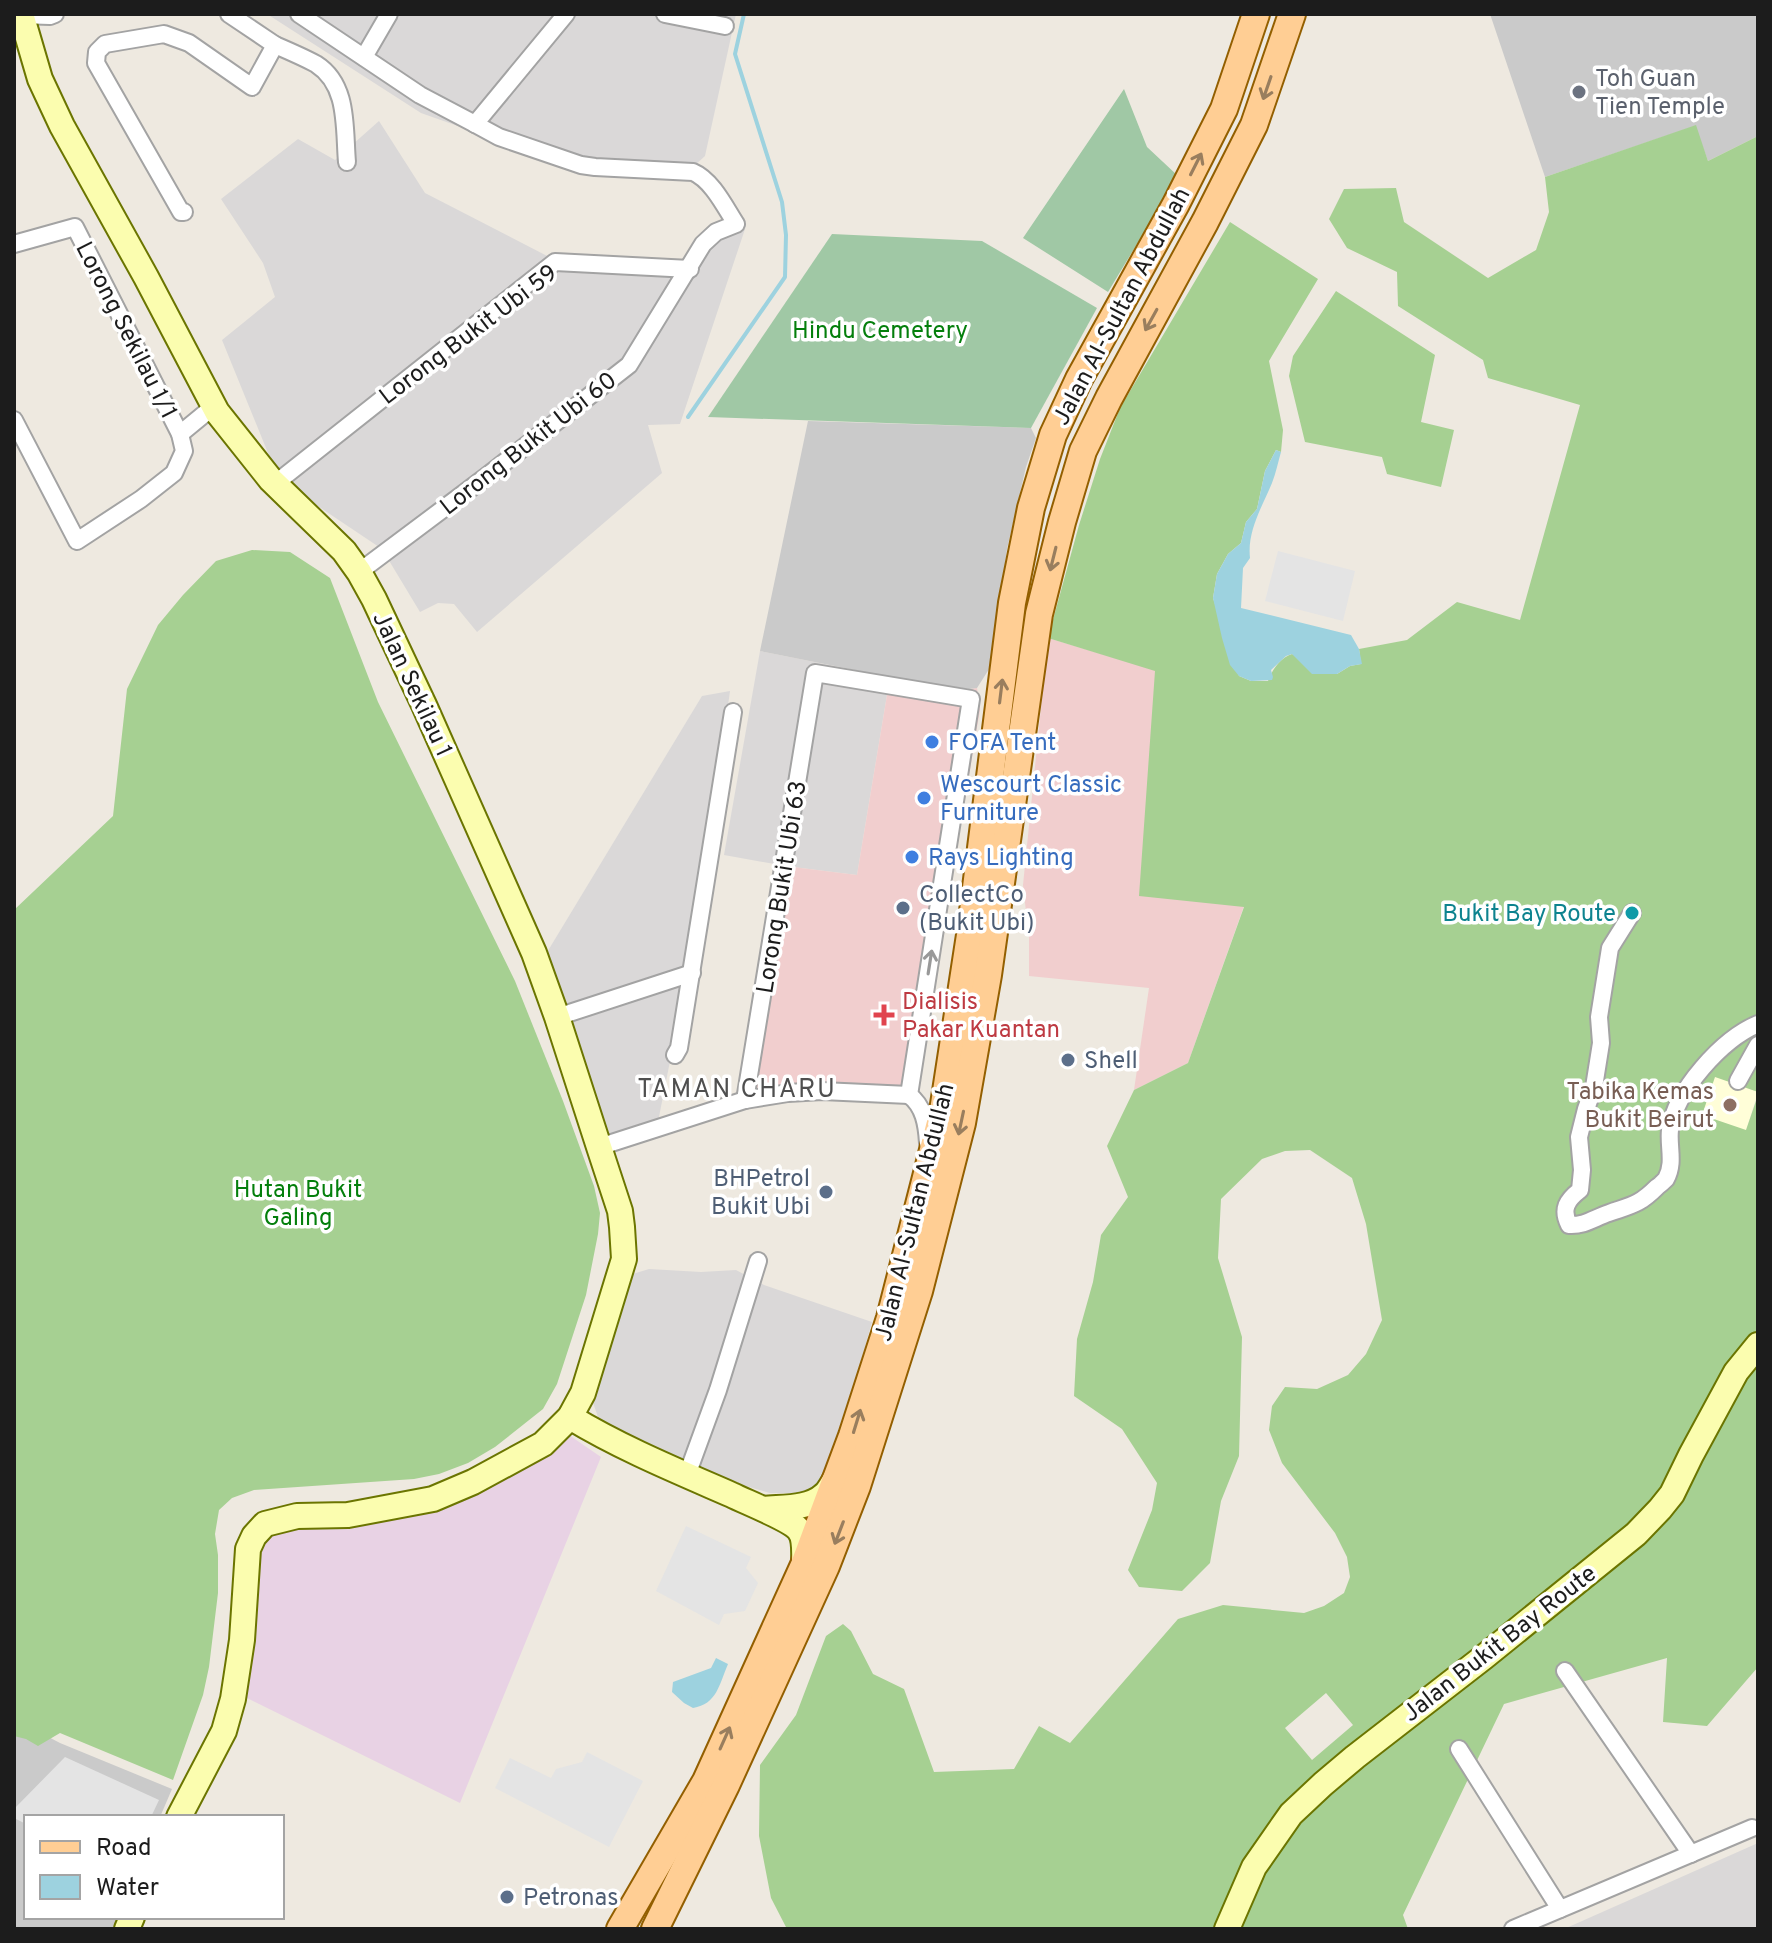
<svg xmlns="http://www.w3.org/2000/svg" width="1772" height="1943" viewBox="0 0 1772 1943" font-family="Overpass,sans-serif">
<rect width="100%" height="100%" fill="#eee9e0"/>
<g fill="#dad8d8">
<polygon points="267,14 736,14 705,156 683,176 579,169 421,113"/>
<polygon points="379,121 425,193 553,259 685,264 705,233 746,226 680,424 648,425 662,473 477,632 454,604 438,603 420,612 382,549 279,480 222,340 275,297 263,263 221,199 298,139 335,160"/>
<polygon points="760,651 890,677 857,875 785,866 724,855"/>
<polygon points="730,691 701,904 657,1127 599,1138 546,954 702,696"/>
<polygon points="649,1269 701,1272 736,1270 764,1285 872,1322 830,1472 825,1481 807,1493 770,1493 710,1476 617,1439 598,1417 591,1397 623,1277"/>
<polygon points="1758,1843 1758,1929 1564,1929"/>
</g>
<g fill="#f1cece">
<polygon points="1048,638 1155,670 1244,906 1188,1063 1134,1090 1149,988 1029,976 1029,938 1023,885"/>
<polygon points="890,677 969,689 977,688 980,710 916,1090 827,1084 752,1088 785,866 857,875"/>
</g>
<polygon fill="#e8d2e4" points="566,1433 601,1457 460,1803 245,1697 261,1545 276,1531 364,1521"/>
<polygon fill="#fffed8" points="1715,1076 1758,1092 1746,1131 1702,1115"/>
<g fill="#cacaca">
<polygon points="1490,14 1758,14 1758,136 1708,161 1695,126 1545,177"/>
<polygon points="808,421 1031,428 1036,438 1026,467 1007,549 991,666 977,688 969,689 890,677 760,651"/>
<polygon points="14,1719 60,1743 172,1789 160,1817 26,1817 26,1917 118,1917 112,1929 14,1929"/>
</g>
<g fill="#a6d092" fill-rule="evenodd">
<path d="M 1696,125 L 1708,161 L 1758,136 L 1758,1092 L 1715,1077 L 1702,1115 L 1746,1130 L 1758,1095 L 1758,1667 L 1707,1726 L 1663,1722 L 1667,1658 L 1504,1704 L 1403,1915 L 1408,1929 L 787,1929 L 771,1898 L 759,1836 L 760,1765 L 796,1715 L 826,1636 L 843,1624 L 851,1631 L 873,1674 L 904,1689 L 934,1772 L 1014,1769 L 1039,1726 L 1070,1743 L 1178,1619 L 1223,1605 L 1304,1613 L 1324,1606 L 1344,1593 L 1350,1577 L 1347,1557 L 1335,1533 L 1282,1463 L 1269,1430 L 1272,1406 L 1285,1387 L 1317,1389 L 1348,1375 L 1366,1354 L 1382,1320 L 1366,1224 L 1352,1178 L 1310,1150 L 1285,1151 L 1262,1159 L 1221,1199 L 1218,1258 L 1242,1337 L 1239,1456 L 1221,1501 L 1210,1563 L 1182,1591 L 1139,1587 L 1128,1570 L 1152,1510 L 1157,1483 L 1122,1429 L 1074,1396 L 1077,1339 L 1093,1282 L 1101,1235 L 1128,1197 L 1107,1146 L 1134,1090 L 1188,1063 L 1244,907 L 1139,896 L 1155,671 L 1048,638 L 1079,525 L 1100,459 L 1120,408 L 1230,222 L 1318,279 L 1269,361 L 1283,430 L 1281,452 L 1276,450 L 1265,471 L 1257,509 L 1246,522 L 1241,543 L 1228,554 L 1217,574 L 1213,598 L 1239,676 L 1251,681 L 1268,681 C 1272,670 1280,658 1292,654 L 1337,674 L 1350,666 L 1361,664 L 1359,649 L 1407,640 L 1457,602 L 1520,620 L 1580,405 L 1488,378 L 1483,360 L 1398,306 L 1397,272 L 1347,248 L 1329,219 L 1344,189 L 1396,188 L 1404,222 L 1488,278 L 1536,250 L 1549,212 L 1545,177 ZM 1326,1693 L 1353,1725 L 1312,1760 L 1285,1728 Z"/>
<polygon points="1336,291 1435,355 1421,422 1454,430 1441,487 1387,474 1382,457 1305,442 1289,376 1293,356"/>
<polygon points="252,550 290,552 330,578 378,702 515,981 563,1101 594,1186 600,1213 598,1234 586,1295 557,1384 543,1409 495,1447 468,1463 439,1474 414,1479 254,1490 232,1498 219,1510 215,1534 218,1555 218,1593 209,1667 203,1695 173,1780 60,1733 38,1746 26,1739 14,1736 14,910 113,816 127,689 158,625 183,595 216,561"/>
</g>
<g fill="#a0c8a5">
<polygon points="1124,89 1147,147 1178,176 1108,292 1023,238"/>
<polygon points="832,234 982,241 1097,308 1031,428 708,417"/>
</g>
<g fill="#e4e4e4">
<polygon points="1278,551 1355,571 1343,621 1265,601"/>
<polygon points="686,1526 751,1557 746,1568 758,1583 745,1611 724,1614 719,1625 656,1591"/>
<polygon points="587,1752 643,1781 609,1847 495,1788 510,1758 551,1778 556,1769 582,1762"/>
<polygon points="65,1757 159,1800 151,1817 26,1817 26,1824 14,1818 14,1809"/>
</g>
<g fill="#9dd2df">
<path d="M 1276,450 L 1281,452 C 1278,462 1276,473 1272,483 C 1262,507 1247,531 1250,558 L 1243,568 L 1241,608 L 1351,635 L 1359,649 L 1362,664 L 1350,666 L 1337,674 L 1312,674 L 1292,654 L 1286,656 L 1271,670 L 1273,677 L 1272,680 L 1251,681 L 1239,676 L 1230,665 L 1222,638 L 1213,598 L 1217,574 L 1228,554 L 1241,543 L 1246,522 L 1257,509 L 1265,471 Z"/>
<path d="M 716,1658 L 728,1664 C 719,1685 717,1704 693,1708 L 684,1703 L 672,1692 L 673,1682 L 711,1668 Z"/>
</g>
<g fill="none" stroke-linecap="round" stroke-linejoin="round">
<polyline stroke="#9dd2df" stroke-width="4" points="688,417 785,277 786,235 782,202 735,54 744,14"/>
<defs>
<g id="street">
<path d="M 299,14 L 420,95 L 475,124 L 499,137 L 581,165 L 595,167 L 693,172 C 712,180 725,207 736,224 L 716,232 L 703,244 L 629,365 L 487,476 L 359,572"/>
<polyline points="665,14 725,26"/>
<polyline points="21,15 50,16 55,14"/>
<path d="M 275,45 C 289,51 303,57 316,64 C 349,85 344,128 347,162"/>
<polyline points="364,57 389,14"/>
<polyline points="475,124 566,14"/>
<polyline points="184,212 181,212 96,63 97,52 105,44 164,34 189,43 252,87 275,45 229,14"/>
<polyline points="14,244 75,227 180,434 184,451 174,473 141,499 77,541 14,420"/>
<polyline points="180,434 214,406"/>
<polyline points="271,480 281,479 555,262 690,269"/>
<path d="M 1632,913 L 1610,948 L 1599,1017 L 1601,1043 L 1594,1087 L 1586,1109 L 1579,1137 L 1582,1170 L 1580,1190 C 1567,1200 1561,1209 1569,1225 C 1585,1226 1594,1218 1609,1213 C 1632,1205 1639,1205 1657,1187 C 1658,1187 1666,1179 1666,1179 C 1675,1163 1668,1146 1670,1130 C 1675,1091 1722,1039 1758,1024"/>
<polyline points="557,1017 692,973"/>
<polyline points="675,1055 679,1048 733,712"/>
<polyline points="1738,1081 1758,1045"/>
<path d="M 909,1095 C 924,1106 927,1125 928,1143"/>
<polyline points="745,1100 815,673 971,699 909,1095"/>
<polyline points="599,1147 745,1100 788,1093 822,1091 909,1095"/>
<polyline points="687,1475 718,1390 758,1261"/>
<polyline points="1565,1671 1691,1854"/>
<polyline points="1459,1749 1560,1909"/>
<polyline points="1513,1929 1752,1828"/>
</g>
<g id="secondary">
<polyline points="21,14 40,79 62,126 146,277 217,412 271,480 344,551 359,572 374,599 424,705 534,953 557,1017 599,1147 620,1211 622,1227 624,1259 583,1393 570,1417 543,1444 473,1482 433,1499 348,1515 297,1516 265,1524 254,1536 248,1549 242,1640 233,1699 224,1731 179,1817"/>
<path d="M 570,1417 C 621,1448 677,1471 732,1495 C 746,1502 789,1519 798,1529 C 806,1537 804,1554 804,1565"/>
<path d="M 764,1509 C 783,1507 809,1509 824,1495 C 829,1491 832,1484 836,1478"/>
<polyline points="127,1929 132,1917"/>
<polyline points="1227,1929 1254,1867 1291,1814 1323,1784 1355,1757 1484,1657 1636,1534 1660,1509 1672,1494 1691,1455 1736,1372 1758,1345"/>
</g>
<g id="primary">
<polyline points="620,1929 706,1781 804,1565 852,1436 890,1318 943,1111 970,935 1012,603 1031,508 1053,435 1079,379 1176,204 1224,109 1256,14"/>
<polyline points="655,1929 726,1785 826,1566 857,1486 919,1291 962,1123 988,975 1039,614 1062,522 1083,451 1109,398 1205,222 1254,125 1292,14"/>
</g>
</defs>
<use href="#street" stroke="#a3a3a3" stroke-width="20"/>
<use href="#secondary" stroke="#6b7500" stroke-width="28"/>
<use href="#primary" stroke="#935f00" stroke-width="30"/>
<use href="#street" stroke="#fff" stroke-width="16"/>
<use href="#secondary" stroke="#fbfdaf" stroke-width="24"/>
<use href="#primary" stroke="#ffce94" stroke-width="26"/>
</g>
<defs><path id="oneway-shaft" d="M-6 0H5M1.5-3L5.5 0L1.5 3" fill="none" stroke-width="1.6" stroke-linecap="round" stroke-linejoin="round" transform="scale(2)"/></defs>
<g stroke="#997e5e">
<use href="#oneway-shaft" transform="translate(1267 88) rotate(109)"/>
<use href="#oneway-shaft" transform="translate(1196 164) rotate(-63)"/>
<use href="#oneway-shaft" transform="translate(1151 320) rotate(119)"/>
<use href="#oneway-shaft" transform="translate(1053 559) rotate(104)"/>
<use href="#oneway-shaft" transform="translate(1001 691) rotate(-83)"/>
<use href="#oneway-shaft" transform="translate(961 1123) rotate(102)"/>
<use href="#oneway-shaft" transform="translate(857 1421) rotate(-73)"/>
<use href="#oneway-shaft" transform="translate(839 1533) rotate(111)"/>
<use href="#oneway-shaft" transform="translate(725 1738) rotate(-66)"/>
</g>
<use stroke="#999" href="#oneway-shaft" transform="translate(930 962) rotate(-81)"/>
<circle fill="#6b7280" stroke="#fff" stroke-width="3" cx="1579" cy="92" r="8"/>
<g fill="#3f7fe0" stroke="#fff" stroke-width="3">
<circle cx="932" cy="742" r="8"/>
<circle cx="924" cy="798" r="8"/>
<circle cx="912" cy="857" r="8"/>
</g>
<g fill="#5c6f8a" stroke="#fff" stroke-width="3">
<circle cx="903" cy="908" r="8"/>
<circle cx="1068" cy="1060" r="8"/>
<circle cx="826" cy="1192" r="8"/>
<circle cx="507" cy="1897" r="8"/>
</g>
<circle fill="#0f9aa8" stroke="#fff" stroke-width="3" cx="1632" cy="913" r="8"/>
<path fill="#e0444e" stroke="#fff" stroke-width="3" d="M880 1003h8v8h8v8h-8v8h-8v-8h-8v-8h8z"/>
<circle fill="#8d6e63" stroke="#fff" stroke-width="3" cx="1730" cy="1105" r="8"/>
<g text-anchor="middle" stroke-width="7" stroke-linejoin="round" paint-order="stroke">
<g font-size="24" fill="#5b616d" stroke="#fff" text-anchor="start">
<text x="1595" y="86">Toh Guan<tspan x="1595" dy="28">Tien Temple</tspan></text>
</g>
<g font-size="24" fill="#1c1c1c" stroke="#fff">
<text transform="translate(1121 306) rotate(-62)" y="8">Jalan Al-Sultan Abdullah</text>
<text transform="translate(127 330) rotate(63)" y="8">Lorong Sekilau 1/1</text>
<text transform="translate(468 334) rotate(-37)" y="8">Lorong Bukit Ubi 59</text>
<text transform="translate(528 443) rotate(-38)" y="8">Lorong Bukit Ubi 60</text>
<text transform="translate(413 684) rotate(65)" y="8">Jalan Sekilau 1</text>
<text transform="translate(781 887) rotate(-81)" y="8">Lorong Bukit Ubi 63</text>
<text transform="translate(914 1212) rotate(-76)" y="8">Jalan Al-Sultan Abdullah</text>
<text transform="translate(1499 1643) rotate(-38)" y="8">Jalan Bukit Bay Route</text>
</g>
<g font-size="24" fill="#047f0c" stroke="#fff">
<text x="880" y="338">Hindu Cemetery</text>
<text x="298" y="1197">Hutan Bukit<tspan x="298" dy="28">Galing</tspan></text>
</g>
<g font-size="24" fill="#366cbe" stroke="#fff" text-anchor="start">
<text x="948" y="750">FOFA Tent</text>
<text x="940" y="792">Wescourt Classic<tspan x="940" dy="28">Furniture</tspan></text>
<text x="928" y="865">Rays Lighting</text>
</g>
<g font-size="24" fill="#4e5e75" stroke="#fff" text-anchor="start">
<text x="919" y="902">CollectCo<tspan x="919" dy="28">(Bukit Ubi)</tspan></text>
<text x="1084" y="1068">Shell</text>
<text x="810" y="1186" text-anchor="end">BHPetrol<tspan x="810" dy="28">Bukit Ubi</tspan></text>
<text x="523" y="1905">Petronas</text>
</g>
<g font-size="24" fill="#0d838f" stroke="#fff" text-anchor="end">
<text x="1616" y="921">Bukit Bay Route</text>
</g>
<g font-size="24" fill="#be3a42" stroke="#fff" text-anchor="start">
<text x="902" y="1009">Dialisis<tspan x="902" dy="28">Pakar Kuantan</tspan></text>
</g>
<g font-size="24" fill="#785e54" stroke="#fff" text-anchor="end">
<text x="1714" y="1099">Tabika Kemas<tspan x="1714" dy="28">Bukit Beirut</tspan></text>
</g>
<g font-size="26" letter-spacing="2" fill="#4f4f4f" stroke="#fff">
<text x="737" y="1097">TAMAN CHARU</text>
</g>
</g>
<rect width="1772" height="1943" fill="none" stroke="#1c1c1c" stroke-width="32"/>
<rect x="24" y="1815" width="260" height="104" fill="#ffffff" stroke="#a4a4a4" stroke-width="2"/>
<rect x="40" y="1841" width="40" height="12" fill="#ffce94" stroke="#a4a4a4" stroke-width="2"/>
<text x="96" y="1855" font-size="24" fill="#1c1c1c">Road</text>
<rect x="40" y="1875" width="40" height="24" fill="#9dd2df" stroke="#a4a4a4" stroke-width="2"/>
<text x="96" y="1895" font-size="24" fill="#1c1c1c">Water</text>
</svg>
